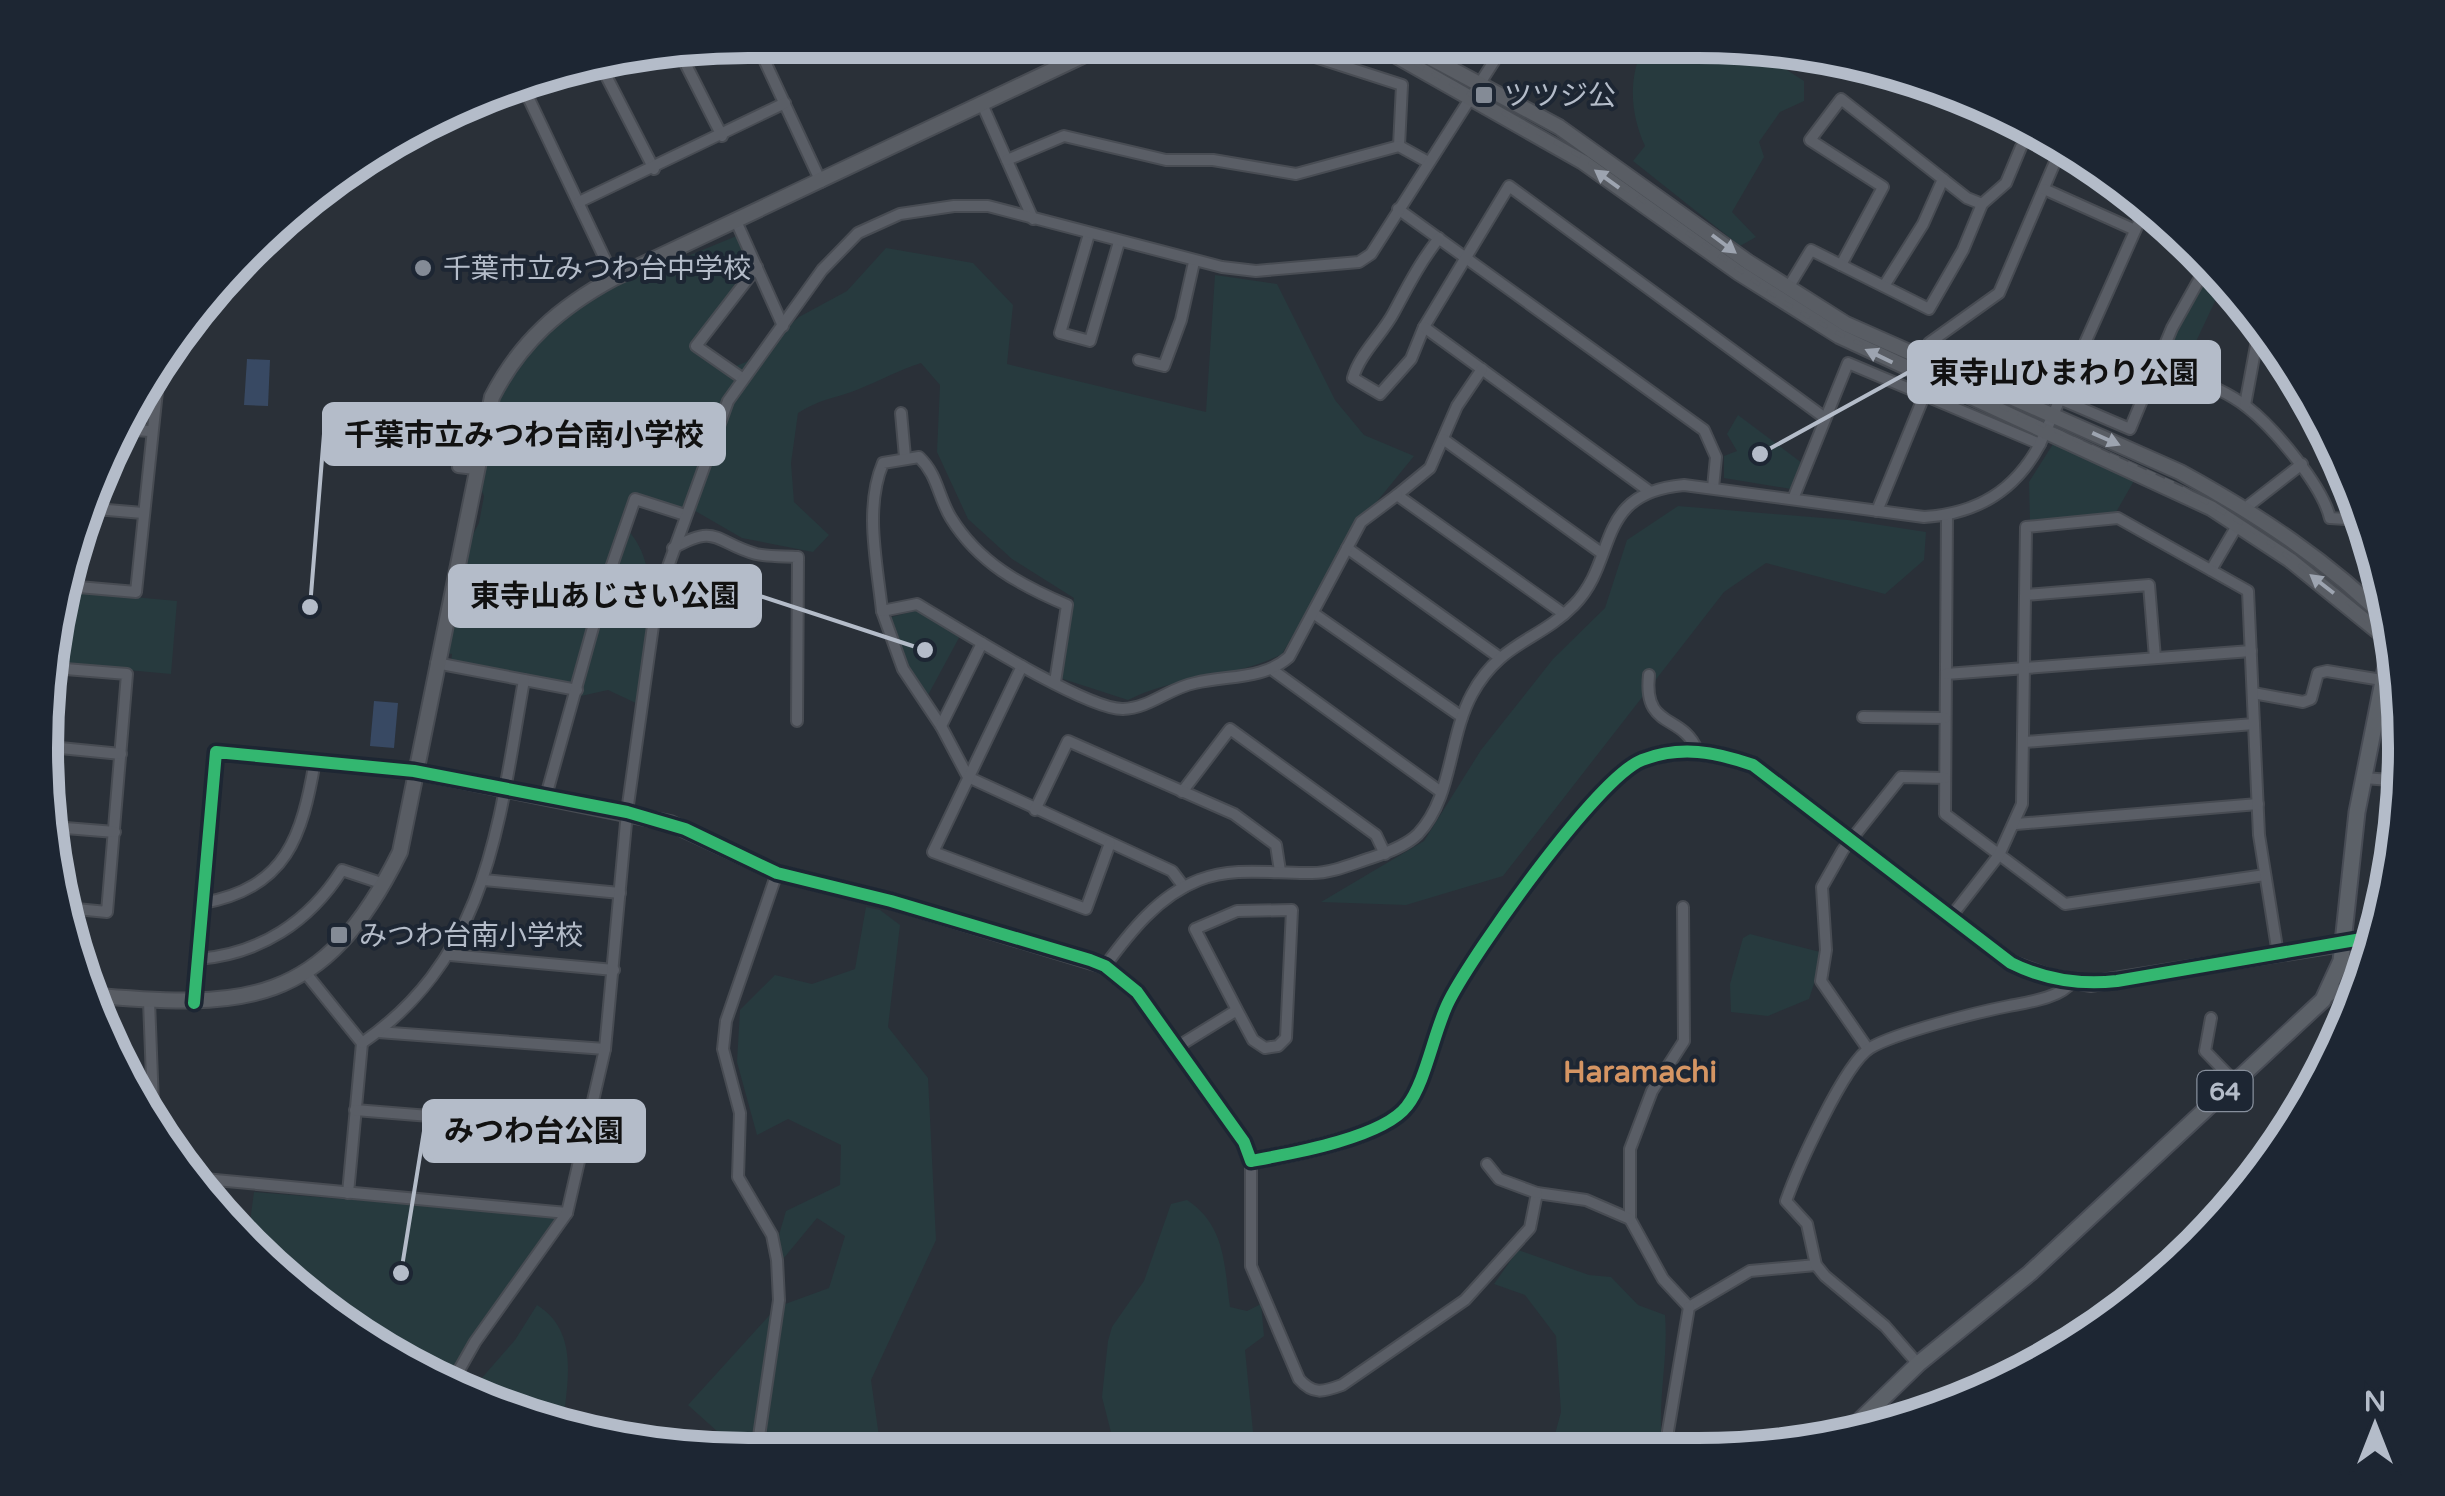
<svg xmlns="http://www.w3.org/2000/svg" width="2445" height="1496" viewBox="0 0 2445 1496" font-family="'Varela Round','Noto Sans JP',sans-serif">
<rect width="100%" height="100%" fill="#2a3038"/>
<g fill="#273a3e">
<path d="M 1644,45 L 1750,46 L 1804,81 L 1804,101 L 1780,112 L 1759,142 L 1764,157 L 1732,212 L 1756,237 L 1740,246 L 1633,161 L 1645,146 C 1630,113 1628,78 1644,45 Z"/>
<path d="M 739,235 L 752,264 L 692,348 L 724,371 L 746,362 L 799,317 L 847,291 L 886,248 L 973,263 L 1013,305 L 1007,364 L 1206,412 L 1215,275 L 1277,284 L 1335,400 L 1364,435 L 1414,456 L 1357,526 L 1282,654 C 1234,679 1177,675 1128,700 L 1060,678 L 1074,598 L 1012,559 L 968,519 L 937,452 L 940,385 L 921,363 C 899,370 881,380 859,389 C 835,399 824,397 798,413 L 791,463 L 794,502 L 829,535 L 813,552 L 742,538 L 685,505 L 682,511 L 634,495 L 624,526 C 669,570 644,647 638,704 L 608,690 L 581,696 L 578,678 L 575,687 L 451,663 L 452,654 L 446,653 L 470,540 L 479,523 L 484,496 L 477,481 L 496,406 L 530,346 L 588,297 Z"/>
<polygon points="2213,266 2226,278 2183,369 2162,360"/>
<polygon points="1738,415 1802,463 1791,489 1724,478 1724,456 1737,451 1727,434"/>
<polygon points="2053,444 2135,479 2115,514 2030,521 2029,482"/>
<polygon points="1678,506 1848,520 1926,532 1924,560 1885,594 1766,563 1724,592 1503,876 1406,905 1321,902 1424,841 1481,750 1553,659 1605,608 1627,540"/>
<polygon points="68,591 177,601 171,674 62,664 58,660"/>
<polygon points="918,610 961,634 928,695 905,666 888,618"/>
<polygon points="866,907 880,910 900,925 888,1027 928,1078 936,1240 871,1380 881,1451 738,1450 688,1405 777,1307 829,1288 845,1236 817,1218 783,1259 779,1235 786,1211 840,1185 841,1145 788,1119 757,1135 737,1062 740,1010 775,975 812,984 855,969"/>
<polygon points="1750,934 1824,953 1809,999 1768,1016 1731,1012 1730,984 1743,938"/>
<polygon points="254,1192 558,1216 447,1379 433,1376 317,1310 248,1237"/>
<path d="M 1187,1200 C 1226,1226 1224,1265 1230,1307 L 1247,1311 L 1261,1304 L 1264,1336 L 1245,1350 L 1255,1452 L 1119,1452 L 1115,1448 L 1102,1397 L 1108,1341 L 1112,1327 L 1144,1281 L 1171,1204 Z"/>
<path d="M 1518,1250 L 1589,1275 L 1611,1277 L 1638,1305 L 1665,1315 C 1669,1362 1655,1408 1664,1454 L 1536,1454 L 1554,1438 L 1561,1412 L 1556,1336 L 1525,1295 L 1494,1284 Z"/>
<path d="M 537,1305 C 580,1332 567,1382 563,1425 L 466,1396 L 515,1340 Z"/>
</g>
<g fill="#384963">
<polygon points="247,359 270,360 268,406 244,405"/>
<polygon points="374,701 398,703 394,748 370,746"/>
</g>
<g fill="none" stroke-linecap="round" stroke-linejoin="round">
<defs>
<g id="street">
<polyline points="755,40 821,182"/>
<polyline points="1185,43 1275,44 1402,85 1399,146"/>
<polyline points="679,51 722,136"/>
<polyline points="600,64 654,169"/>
<polyline points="519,78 614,278"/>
<polyline points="982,104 1033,219"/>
<polyline points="2061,148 1999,293 1929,343 2130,429 2172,328 2209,262"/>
<polyline points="1007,160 1064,136 1166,160 1213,160 1296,174 1399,146 1428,162"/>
<polyline points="2044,189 2135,230"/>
<polyline points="579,202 785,103"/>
<polyline points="1398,209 1704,430 1716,457 1713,488"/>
<polyline points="736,221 783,326"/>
<polyline points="1089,234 1060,333 1090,341 1119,242"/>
<path d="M 1439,238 C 1419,264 1409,284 1394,312 C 1382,335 1360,353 1353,378 L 1380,394 L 1411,359 L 1424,327 L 1509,186 L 1825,418"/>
<polyline points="1841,265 1883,187 1810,140 1841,99 1967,198 1982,204"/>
<polyline points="1884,286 1923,224 1943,179"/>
<polyline points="1788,288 1811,250 1929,309 1963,250 1982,204 2006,183 2021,147"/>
<polyline points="1424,327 1649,491"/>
<polyline points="1139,360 1164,366 1181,320 1194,262"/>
<path d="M 2155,362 C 2184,376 2222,387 2247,407 C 2274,428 2322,485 2330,518 L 2362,520 L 2364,512"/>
<polyline points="1482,369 1457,406 1430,468 1397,495 1564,614"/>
<polyline points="742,378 696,346 757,267"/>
<polyline points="2245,405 2260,324"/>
<polyline points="901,413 905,457"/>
<polyline points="123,429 149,431"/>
<polyline points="1443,439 1600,552"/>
<polyline points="458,467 475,469"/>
<polyline points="1793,499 1848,363 2040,444"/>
<polyline points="84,508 143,513"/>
<polyline points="2244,509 2302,464"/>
<polyline points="1877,511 1924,396"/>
<polyline points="1947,515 1945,814 2065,904 2265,875"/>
<path d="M 673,548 C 718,523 714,542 756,554 C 769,557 785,556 798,557 L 797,721"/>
<polyline points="1347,548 1499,657"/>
<polyline points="2211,570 2238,524"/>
<polyline points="67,586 136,592 161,353"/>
<polyline points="2026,595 2149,585 2155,658"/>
<polyline points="882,611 903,669 941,726"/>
<polyline points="1313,613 1462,717"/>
<polyline points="982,643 941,726 968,777 1172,871 1184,887"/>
<polyline points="436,663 577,690"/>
<polyline points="1022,666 933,852 1086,909 1110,843"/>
<polyline points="53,668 127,674 107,912 66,908"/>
<polyline points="55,668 56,650"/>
<polyline points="1274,671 1441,792"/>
<polyline points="1946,674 2251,651"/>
<path d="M 1649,675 C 1643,730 1682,713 1697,750"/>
<path d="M 1055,682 L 1067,605 C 1020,585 979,563 951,518 C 938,497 938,475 919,457 L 883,463 C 864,508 877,563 882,611 L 917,604 C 954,626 1086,710 1123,709 C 1150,708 1169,688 1195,683 C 1228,675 1263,680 1289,657 L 1361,522 L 1397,495"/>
<polyline points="2253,693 2303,702 2311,699 2318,673 2327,671 2400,683"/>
<polyline points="1863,717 1945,718"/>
<polyline points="2025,742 2254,724"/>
<polyline points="40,746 121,754"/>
<polyline points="2364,778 2403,781"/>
<polyline points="1182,792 1230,729 1376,835 1385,854"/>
<polyline points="546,796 604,588 635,499 685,515"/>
<polyline points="1035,810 1068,741 1234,814 1276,845 1280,871"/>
<polyline points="2016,824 2258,804"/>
<polyline points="53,827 115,832"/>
<polyline points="484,880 620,893"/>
<path d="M 203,903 C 287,888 302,836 315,761"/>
<polyline points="1683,907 1684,1041 1652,1091 1630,1149 1630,1219 1663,1279 1689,1307"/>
<polyline points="1950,918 1999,855 2022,804 2026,527 2118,518 2248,591 2259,835 2278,954"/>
<polyline points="2341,944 2379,936"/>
<polyline points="450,955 614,970"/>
<path d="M 198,959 C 260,954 309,922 342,870 L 384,884"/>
<path d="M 1105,966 C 1130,932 1158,896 1199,880 C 1236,866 1273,874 1312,873 C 1332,873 1352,864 1371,858 C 1386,853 1406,846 1418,834 C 1453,797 1448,738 1472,694 C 1500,642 1539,641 1574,605 C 1619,559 1593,493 1684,485 L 1924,517 C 1977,514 2015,491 2040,444 L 2147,204"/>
<polyline points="304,971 362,1043 348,1193"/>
<polyline points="2326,998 2364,976"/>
<polyline points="149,1001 154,1130"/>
<polyline points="194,1002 216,752 414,771"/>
<polyline points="2211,1018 2205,1051 2235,1082"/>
<polyline points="378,1032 605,1049"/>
<path d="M 362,1043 C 490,955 499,820 524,680"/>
<polyline points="1177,1047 1237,1010 1195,929 1237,911 1292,910 1286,1038 1278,1046 1265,1048 1253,1040 1237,1010"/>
<polyline points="1868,1049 1821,981 1826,950 1822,887 1843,850 1901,777 1945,778"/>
<polyline points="355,1110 589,1129"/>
<path d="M 1251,1161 L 1251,1266 L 1299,1379 C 1313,1395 1323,1392 1342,1385 L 1465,1300 L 1530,1228 L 1537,1193 L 1586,1200 L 1630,1219"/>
<polyline points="1487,1164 1499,1179 1537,1193"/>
<polyline points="194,1178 567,1213"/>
<polyline points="1689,1307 1750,1271 1816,1265"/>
<path d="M 1918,1364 L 1885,1326 L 1825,1276 L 1816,1265 L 1807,1224 L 1786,1201 C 1797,1170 1844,1064 1870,1048 C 1895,1033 1978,1012 2009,1006 C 2029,1002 2060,998 2072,982"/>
<polyline points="450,1386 475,1342 567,1213 605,1049 627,812 657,597 728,401 822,270 858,233 900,214 954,206 988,206 1222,267 1256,271 1359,262 1371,254 1505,44"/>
<polyline points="757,1450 779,1300 777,1260 772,1235 738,1177 740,1113 723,1049 726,1021 777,873"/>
<polyline points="1669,1454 1668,1431 1689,1307"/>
</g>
<g id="secondary">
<polyline points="1375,44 1583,162 1739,273 1839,336 2211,508 2290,560 2396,646"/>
<path d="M 1405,44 L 1559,127 L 1748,262 L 1846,324 L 2180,472 C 2257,514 2330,562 2392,625"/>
<path d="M 414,771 L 670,823 L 777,873 L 891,901 L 1105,966 L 1137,992 L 1244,1142 L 1251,1161 C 1289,1154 1383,1138 1407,1106 C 1426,1082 1434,1030 1449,1001 C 1474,952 1597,778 1642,760 C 1681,745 1715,752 1753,765 L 2011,963 L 2049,977 L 2090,984 L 2341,944"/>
<path d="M 87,995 C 245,1009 323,1008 400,852 L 492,397 C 520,342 560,307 614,278 L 1112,42"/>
</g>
<polyline id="primary" points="1846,1434 1918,1364 2030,1273 2323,1000 2341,961 2357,812 2393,631"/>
</defs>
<use href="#street" stroke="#484c53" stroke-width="14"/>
<use href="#secondary" stroke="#484c53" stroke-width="18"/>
<use href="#primary" stroke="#484c55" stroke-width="19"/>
<use href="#street" stroke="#5a5e66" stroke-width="10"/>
<use href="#secondary" stroke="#595d64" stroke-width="14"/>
<use href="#primary" stroke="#5c6168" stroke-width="15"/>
<g stroke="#595d64" stroke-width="4" stroke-dasharray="10 10" stroke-linecap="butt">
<polyline points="1380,44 1585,159 1785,303 1841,335 2175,484 2250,528 2348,602 2397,649"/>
<polyline points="2070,1348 2259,1178"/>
</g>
<defs>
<path id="cycleway" d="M 194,1003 L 216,752 L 414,771 L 627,812 L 685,829 L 777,873 L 891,901 L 1090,960 L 1105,966 L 1137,992 L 1244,1142 L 1251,1161 C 1289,1154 1383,1138 1407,1106 C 1426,1082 1434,1030 1449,1001 C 1474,952 1597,778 1642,760 C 1681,745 1715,752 1753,765 L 2011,963 C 2045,980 2080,985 2117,981 L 2379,936"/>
</defs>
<use href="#cycleway" stroke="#1d2633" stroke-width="19"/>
<use href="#cycleway" stroke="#33b770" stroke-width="12"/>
</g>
<defs><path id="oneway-solid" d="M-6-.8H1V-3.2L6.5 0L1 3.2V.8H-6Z" transform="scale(2.5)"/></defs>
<g fill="#9da4b0">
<use href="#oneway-solid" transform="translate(1607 179) rotate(-144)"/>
<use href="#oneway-solid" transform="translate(1724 244) rotate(37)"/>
<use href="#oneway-solid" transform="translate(1879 356) rotate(-154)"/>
<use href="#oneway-solid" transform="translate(2106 439) rotate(24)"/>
<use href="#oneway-solid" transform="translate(2322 584) rotate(-142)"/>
</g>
<g fill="#848b96" stroke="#1d2633" stroke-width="4">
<rect x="1474" y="85" width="20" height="20" rx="5"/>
<circle cx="423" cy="268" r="10"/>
<rect x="329" y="925" width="20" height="20" rx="5"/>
</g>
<g text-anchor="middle" stroke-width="8" stroke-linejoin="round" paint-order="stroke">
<rect fill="#1d2633" stroke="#878f9c" stroke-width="2.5" x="2197.5" y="1071" width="55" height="40" rx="8"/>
<g font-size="25" font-weight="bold" fill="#b4bcc9">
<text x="2225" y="1100">64</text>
</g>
<g font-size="28" fill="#b4bcc9" stroke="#1d2633" text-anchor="start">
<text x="1504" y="105">ツツジ公</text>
<text x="443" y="278">千葉市立みつわ台中学校</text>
<text x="359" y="945">みつわ台南小学校</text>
</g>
<g font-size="30" font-weight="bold" fill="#d59563" stroke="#1d2633">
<text x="1640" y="1082">Haramachi</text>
</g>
</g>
<path d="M0 0H2445V1496H0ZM748 58H1698A690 690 0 0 1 2388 748V748A690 690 0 0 1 1698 1438H748A690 690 0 0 1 58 748V748A690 690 0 0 1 748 58Z" fill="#1d2633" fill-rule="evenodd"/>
<path fill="none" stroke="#b4bcc9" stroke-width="12" d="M748 58H1698A690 690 0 0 1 2388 748V748A690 690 0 0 1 1698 1438H748A690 690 0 0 1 58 748V748A690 690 0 0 1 748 58Z"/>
<path fill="none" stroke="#b4bcc9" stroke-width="4" d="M1760 454L1909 372M310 607L324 434M925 650L760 596M401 1273L424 1131"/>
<g fill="#b4bcc9" stroke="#1d2633" stroke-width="4">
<circle cx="1760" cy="454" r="10"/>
<circle cx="310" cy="607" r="10"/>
<circle cx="925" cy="650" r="10"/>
<circle cx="401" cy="1273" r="10"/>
</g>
<g fill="#b4bcc9" stroke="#b4bcc9" stroke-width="4">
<rect x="1909" y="342" width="310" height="60" rx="10"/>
<rect x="324" y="404" width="400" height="60" rx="10"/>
<rect x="450" y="566" width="310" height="60" rx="10"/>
<rect x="424" y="1101" width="220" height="60" rx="10"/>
</g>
<g font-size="30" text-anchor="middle" font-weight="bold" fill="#111">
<text x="2064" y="383">東寺山ひまわり公園</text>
<text x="524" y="445">千葉市立みつわ台南小学校</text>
<text x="605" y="606">東寺山あじさい公園</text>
<text x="534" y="1141">みつわ台公園</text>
</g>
<g transform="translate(2375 1426)" stroke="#1d2633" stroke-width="8" paint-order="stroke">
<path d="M0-8L18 38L0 25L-18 38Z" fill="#b4bcc9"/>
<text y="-15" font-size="28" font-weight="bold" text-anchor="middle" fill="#b4bcc9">N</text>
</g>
</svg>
